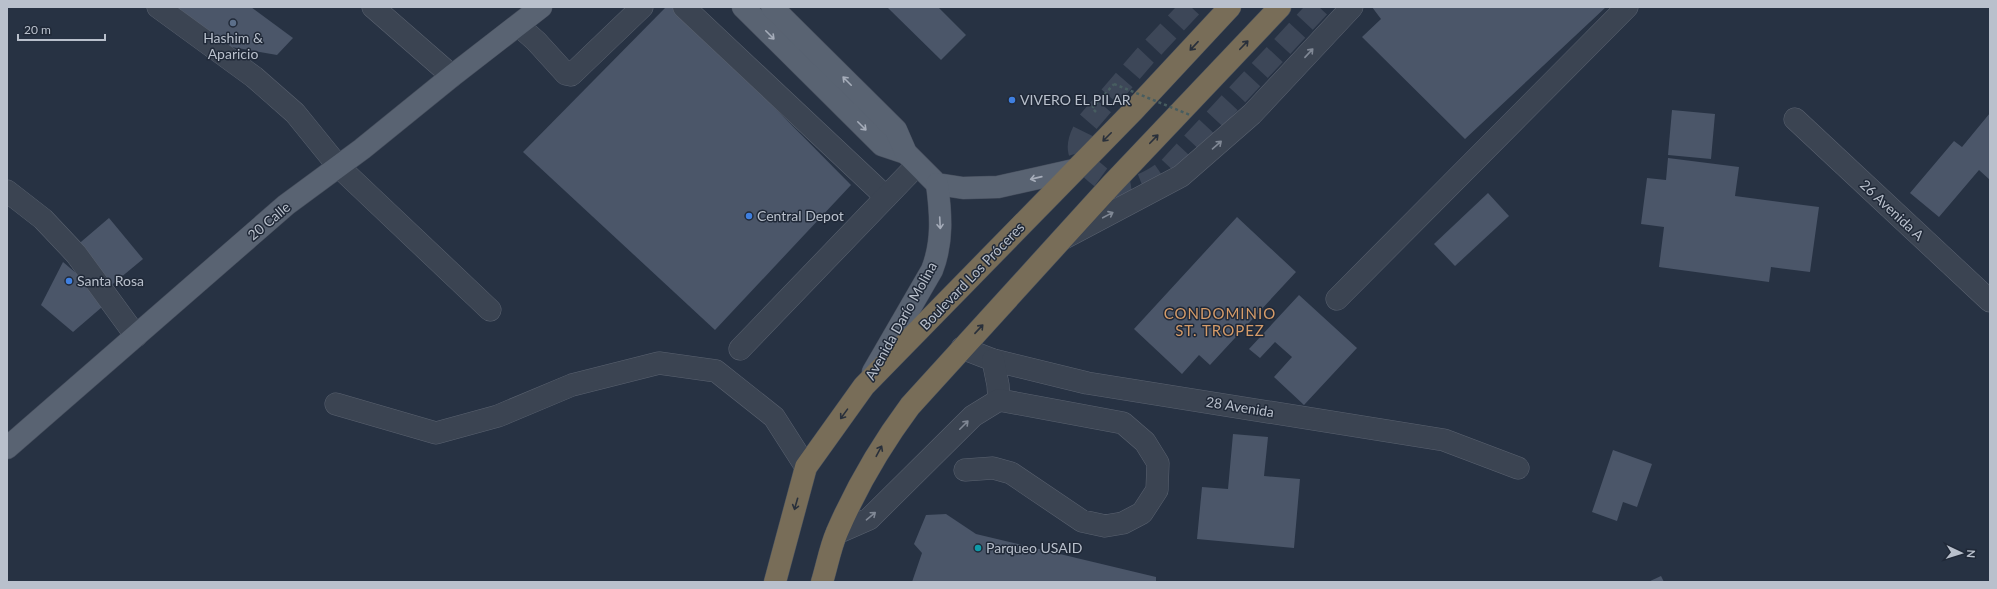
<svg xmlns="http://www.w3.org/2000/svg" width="1997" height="589" viewBox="0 0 1997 589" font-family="Lato,sans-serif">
<rect width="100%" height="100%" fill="#273243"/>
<g fill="#4b5669">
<polygon points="175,7 251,7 293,38 277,55 220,45"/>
<polygon points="666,7 675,7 851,185 715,330 523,152"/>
<polygon points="887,7 938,7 966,35 941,60"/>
<polygon points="1372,7 1606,7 1465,139 1362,37 1381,19"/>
<polygon points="1672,110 1715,114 1711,159 1668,155"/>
<polygon points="1990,113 1990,180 1979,170 1939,217 1910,193 1954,141 1962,147"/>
<polygon points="1668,158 1739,167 1735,196 1819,207 1810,272 1771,267 1769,282 1659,267 1664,227 1641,224 1647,178 1666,180"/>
<polygon points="1488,193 1509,216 1455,266 1434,244"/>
<polygon points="1237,217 1296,272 1210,365 1199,355 1182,374 1134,329"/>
<polygon points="109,218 143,259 108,288 75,247"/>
<polygon points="63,262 109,301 73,332 41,305"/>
<polygon points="1299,295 1357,348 1304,405 1274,377 1292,357 1275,342 1260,358 1249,349"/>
<polygon points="1233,434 1268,437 1264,476 1300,479 1294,548 1197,539 1202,487 1228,489"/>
<polygon points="1613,450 1652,464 1637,507 1623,502 1617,521 1592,512"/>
<polygon points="946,514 976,534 1156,577 1156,582 912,582 922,553 914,544 926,515"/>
<polygon points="1661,576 1664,582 1648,582"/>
</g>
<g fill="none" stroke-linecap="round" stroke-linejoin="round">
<path stroke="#3d4758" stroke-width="22" stroke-dasharray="22 11" stroke-linecap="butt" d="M 1191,7 L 1145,56 L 1088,122 C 1084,130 1077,141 1079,150 C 1081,165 1111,189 1127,188 C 1142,187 1156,178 1168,169 L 1319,7"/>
<defs>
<g id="minor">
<polyline points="158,7 254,77 295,113 338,166 490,310"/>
<polyline points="373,7 452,76"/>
<polyline points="684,7 886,197"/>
<polyline points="519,26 536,41 566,74 571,75 642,7"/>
<polyline points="1795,119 1990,301"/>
<polyline points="7,191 43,219 76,254 136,336"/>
<polyline points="1064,238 1181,176 1252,114 1352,7"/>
<polyline points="1337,299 1627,7"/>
<polyline points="962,348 993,360 1087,383 1444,440 1518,468"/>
<polyline points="740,349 917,165"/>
<polyline points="993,360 998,385 999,400"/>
<polyline points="336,404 436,433 498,416 572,385 659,363 716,371 774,417 806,467"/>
<polyline points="837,533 869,519 973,416 999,400 1123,423 1145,442 1158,463 1157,490 1142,513 1123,523 1105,526 1082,521 1011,473 993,468 965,470"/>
</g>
<g id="major">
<polyline points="743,7 882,145 906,153"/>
<polyline points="772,7 896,130 906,153 937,184 963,188 998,187 1074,170"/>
<path d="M 873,372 L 932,270 C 943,242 941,214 937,184"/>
<polyline points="7,448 286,205 362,149 452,76 541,7"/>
</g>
<g id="highway">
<polyline points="775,582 806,467 864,386 1134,110 1230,7"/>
<path d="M 822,582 C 827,566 830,548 837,532 C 856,488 881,445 910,406 L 1112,184 L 1280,7"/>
</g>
</defs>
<use href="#minor" stroke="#5a6270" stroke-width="23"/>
<use href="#major" stroke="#454d5c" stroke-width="23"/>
<use href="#highway" stroke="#464f5d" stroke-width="23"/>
<polyline stroke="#475d60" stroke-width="2.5" stroke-dasharray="3 3" stroke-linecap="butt" points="1096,112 1092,108 1114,84"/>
<use href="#minor" stroke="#3b4452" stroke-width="22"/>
<use href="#major" stroke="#596372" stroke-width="22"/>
<use href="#highway" stroke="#786d58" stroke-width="22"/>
<polyline stroke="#475d60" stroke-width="2.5" stroke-dasharray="3 3" stroke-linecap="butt" points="1114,84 1190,115"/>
</g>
<defs><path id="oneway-shaft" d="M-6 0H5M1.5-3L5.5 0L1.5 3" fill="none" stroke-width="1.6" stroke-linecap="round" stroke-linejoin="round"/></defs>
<g stroke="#a6adba">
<use href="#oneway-shaft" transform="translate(770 35) rotate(45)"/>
<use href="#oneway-shaft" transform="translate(847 81) rotate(-135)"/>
<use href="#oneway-shaft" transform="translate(862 126) rotate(45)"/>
<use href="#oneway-shaft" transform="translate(1036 178) rotate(167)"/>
<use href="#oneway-shaft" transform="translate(940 223) rotate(87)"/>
</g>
<g stroke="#29303b">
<use href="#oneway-shaft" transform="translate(1244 45) rotate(-46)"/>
<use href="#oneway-shaft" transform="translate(1194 46) rotate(133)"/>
<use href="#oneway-shaft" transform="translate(1107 137) rotate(135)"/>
<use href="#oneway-shaft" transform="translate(1154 139) rotate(-46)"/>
<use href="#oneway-shaft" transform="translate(979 329) rotate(-47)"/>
<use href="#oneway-shaft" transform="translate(844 414) rotate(126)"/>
<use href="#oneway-shaft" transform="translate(879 451) rotate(-62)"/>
<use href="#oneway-shaft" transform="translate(796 504) rotate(106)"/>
</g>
<g stroke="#808895">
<use href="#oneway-shaft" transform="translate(1309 53) rotate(-47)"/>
<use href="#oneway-shaft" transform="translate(1217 145) rotate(-41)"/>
<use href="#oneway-shaft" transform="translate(1108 215) rotate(-28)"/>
<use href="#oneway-shaft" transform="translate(964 425) rotate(-45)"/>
<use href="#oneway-shaft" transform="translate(871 516) rotate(-40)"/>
</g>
<circle fill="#5c6f8a" stroke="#202938" stroke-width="1.5" cx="233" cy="23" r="4"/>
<g fill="#3f7fe0" stroke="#202938" stroke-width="1.5">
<circle cx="1012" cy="100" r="4"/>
<circle cx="749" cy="216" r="4"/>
<circle cx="69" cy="281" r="4"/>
</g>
<circle fill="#0f9aa8" stroke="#202938" stroke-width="1.5" cx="978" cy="548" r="4"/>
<g text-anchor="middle" stroke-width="3" stroke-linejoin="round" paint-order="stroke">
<g font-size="14" fill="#b9c0cc" stroke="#202938" text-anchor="start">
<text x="233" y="43" text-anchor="middle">Hashim &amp;<tspan x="233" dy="16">Aparicio</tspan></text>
<text x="1020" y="105">VIVERO EL PILAR</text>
<text x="757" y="221">Central Depot</text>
<text x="77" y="286">Santa Rosa</text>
<text x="986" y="553">Parqueo USAID</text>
</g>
<g font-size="14" fill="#b9c0cc" stroke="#202938">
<text transform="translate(1892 210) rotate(43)" y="5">26 Avenida A</text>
<text transform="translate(269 221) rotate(-40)" y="5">20 Calle</text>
<text transform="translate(972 276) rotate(-46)" y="5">Boulevard Los Próceres</text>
<text transform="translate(901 321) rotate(-61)" y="5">Avenida Darío Molina</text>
<text transform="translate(1240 407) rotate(9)" y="5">28 Avenida</text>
</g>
<g font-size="15" letter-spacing="1" fill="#d69c69" stroke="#202938">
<text x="1220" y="319">CONDOMINIO<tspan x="1220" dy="17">ST. TROPEZ</tspan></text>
</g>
</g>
<rect width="1997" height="589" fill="none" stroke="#b9c0cc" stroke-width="16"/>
<g transform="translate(1961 553) rotate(94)" stroke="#202938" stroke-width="3" paint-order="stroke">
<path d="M0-3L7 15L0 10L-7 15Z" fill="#b9c0cc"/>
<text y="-6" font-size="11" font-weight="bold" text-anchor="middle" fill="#b9c0cc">N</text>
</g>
<path d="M18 34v6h87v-6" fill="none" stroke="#b9c0cc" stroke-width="2"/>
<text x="24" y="34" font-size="12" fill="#b9c0cc" stroke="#202938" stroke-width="3" paint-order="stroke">20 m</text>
</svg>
